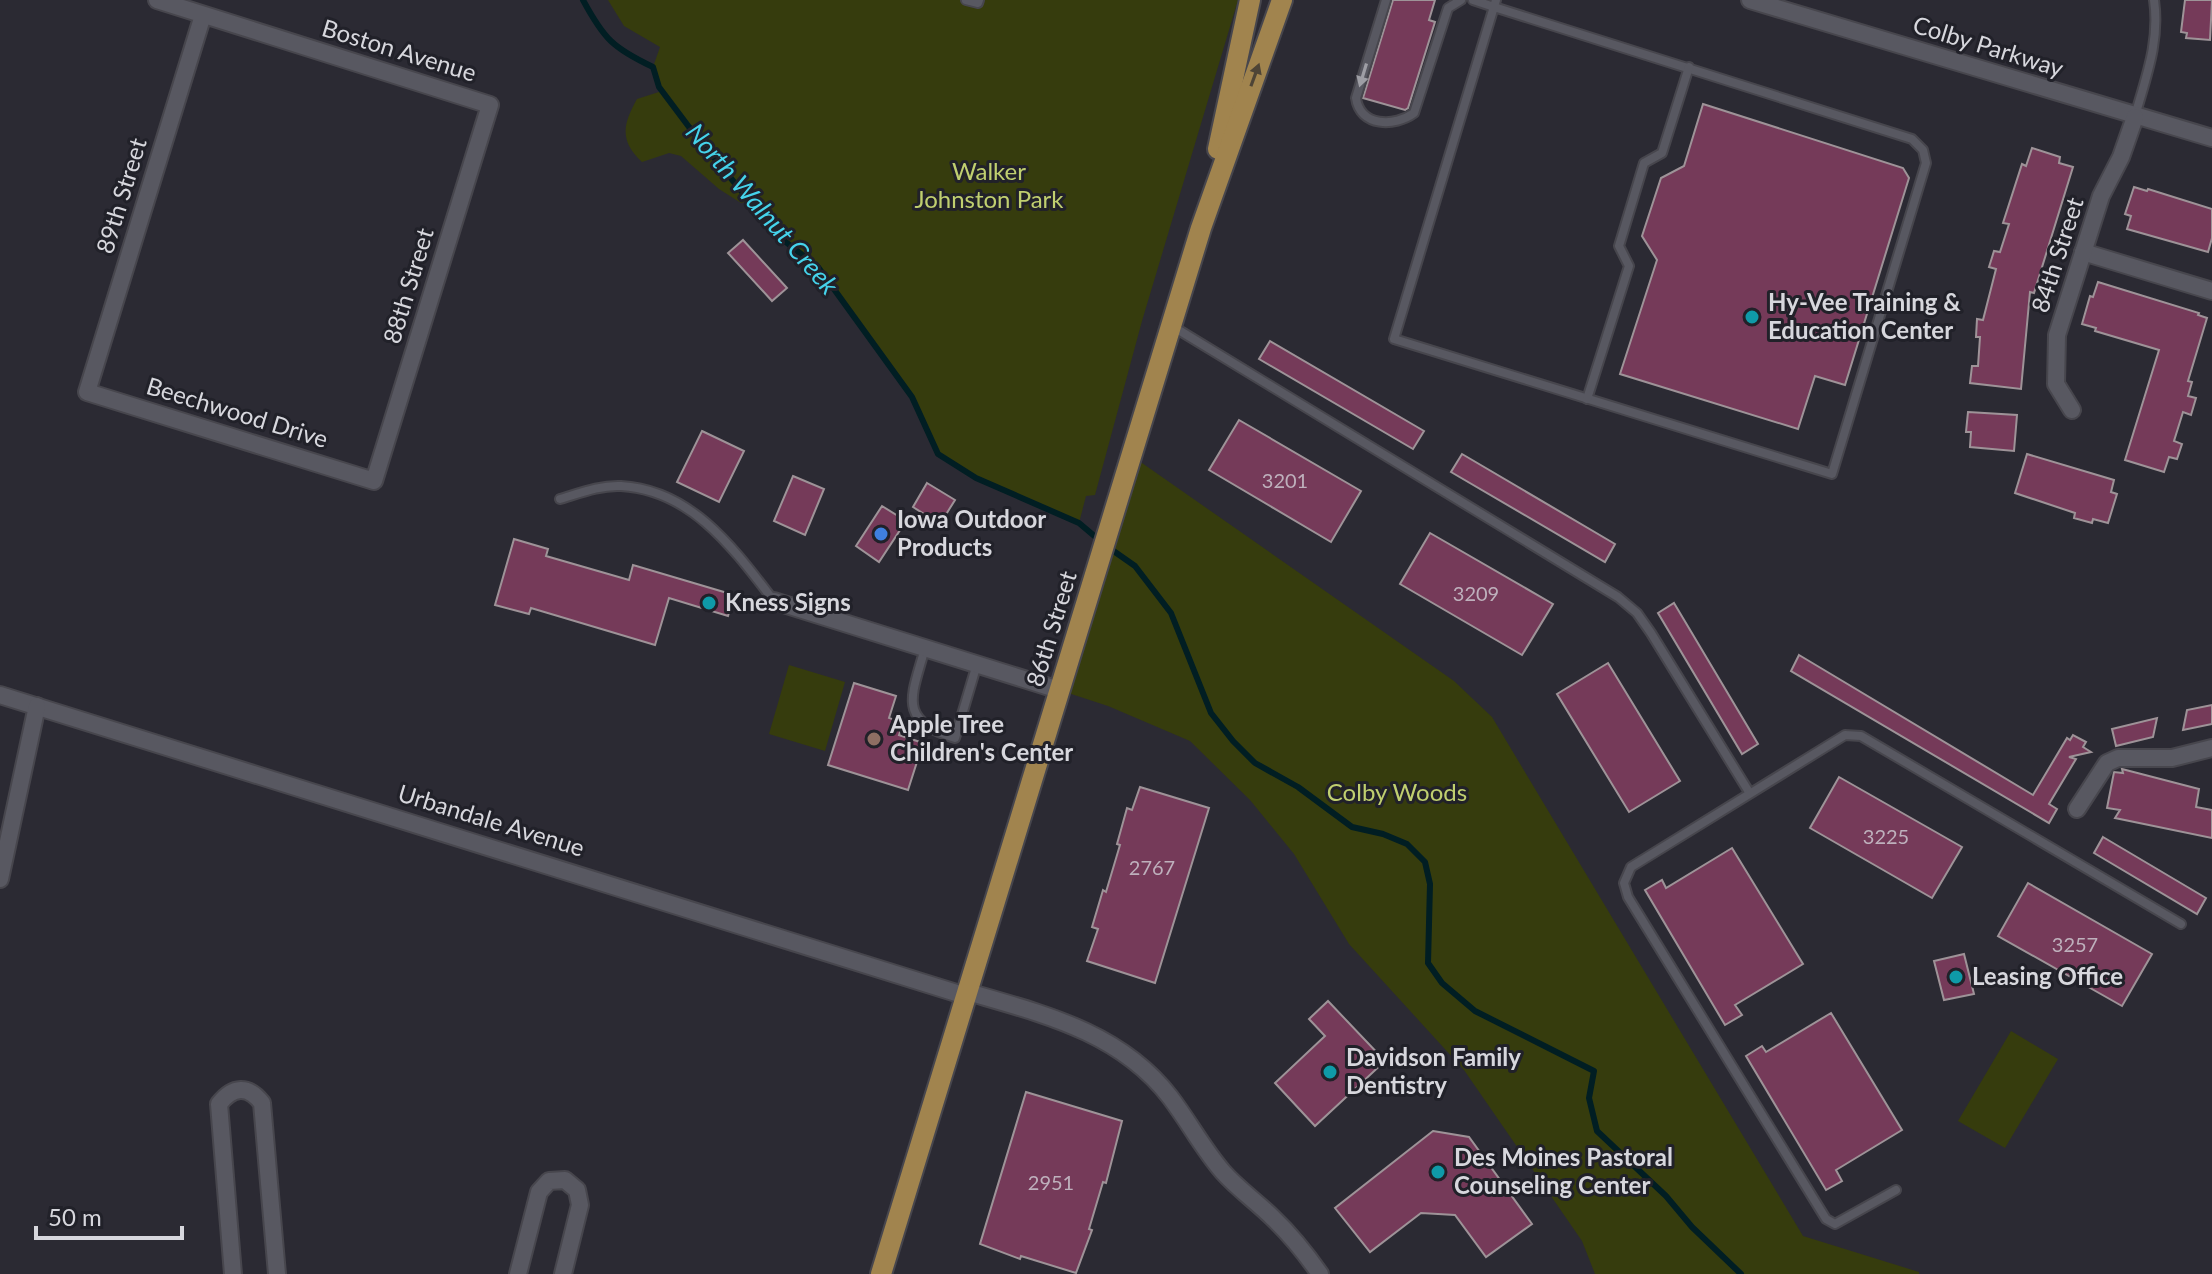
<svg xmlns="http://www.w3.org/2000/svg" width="2212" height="1274" viewBox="0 0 2212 1274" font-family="Lato,sans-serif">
<rect width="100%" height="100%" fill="#2b2a33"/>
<g fill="#363c0d">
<path d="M 608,0 L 1238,0 L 1142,321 L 1095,495 L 1086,496 L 1079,523 L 976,478 L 938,454 L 912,397 L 818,267 L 778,236 L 751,200 L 741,203 L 719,189 L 681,156 L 669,153 L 642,162 C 619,141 623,124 637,99 L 662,91 L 653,67 L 660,47 L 624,26 Z"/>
<polygon points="1132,456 1454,681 1492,717 1803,1236 1919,1272 1919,1274 1595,1274 1582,1241 1464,1070 1349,944 1294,854 1250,800 1190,741 1108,706 1059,690"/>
<polygon points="789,665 845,682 825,751 769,734"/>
<polygon points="2011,1031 2058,1059 2005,1148 1958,1121"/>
</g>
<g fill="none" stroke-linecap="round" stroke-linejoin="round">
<path stroke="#011e23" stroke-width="6" d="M 583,0 C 604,39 613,48 653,67 L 659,87 L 689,127 L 778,236 L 818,267 L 912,397 L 938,454 L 976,478 L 1079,523 L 1105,545 L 1135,566 L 1171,613 L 1211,713 L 1233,741 L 1255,763 L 1298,787 L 1352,827 L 1383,834 L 1407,844 L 1425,862 L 1430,884 L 1428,963 L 1442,983 L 1475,1011 L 1594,1071 L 1589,1098 L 1597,1131 L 1666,1196 L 1692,1227 L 1741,1274"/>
</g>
<g fill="#753a59" stroke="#9e9398" stroke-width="2">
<polygon points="1393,0 1435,0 1429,20 1435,22 1408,108 1405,110 1363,98"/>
<polygon points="2185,0 2212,0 2210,40 2186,38 2187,33 2181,32"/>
<polygon points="1703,104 1903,168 1909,178 1845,385 1815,376 1798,429 1620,374 1657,260 1642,236 1661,178 1684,166"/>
<polygon points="2032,148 2060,157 2059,163 2073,167 2034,293 2030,292 2021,389 1970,383 1972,366 1978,366 1980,337 1976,337 1977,319 1983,320 1996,269 1989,267 1994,251 2000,252 2009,224 2003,223 2022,164 2026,166"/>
<polygon points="2134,187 2147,191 2148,189 2212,209 2212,238 2208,252 2127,229 2131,216 2125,214"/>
<polygon points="743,240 787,288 772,301 728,253"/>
<polygon points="2098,282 2199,313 2198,315 2207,318 2188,381 2192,382 2188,396 2196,398 2191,415 2183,412 2174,441 2182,444 2177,459 2169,457 2164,472 2125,460 2159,350 2095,331 2096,328 2082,324 2090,296 2093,297"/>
<polygon points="1270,341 1424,431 1413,449 1259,359"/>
<polygon points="1968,412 2017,415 2014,451 1970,447 1971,432 1966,432"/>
<polygon points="1239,420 1361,491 1331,542 1209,470"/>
<polygon points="702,431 744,451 719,502 677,482"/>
<polygon points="1462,454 1615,544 1605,562 1451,472"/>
<polygon points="2027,454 2114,480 2111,492 2117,494 2108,523 2093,519 2092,523 2074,518 2075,513 2015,493"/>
<polygon points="793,476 824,489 805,535 774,521"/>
<polygon points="927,483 955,500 940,524 913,507"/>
<polygon points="882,506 906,521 879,562 856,546"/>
<polygon points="1430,533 1553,604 1522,655 1400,584"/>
<polygon points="514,539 548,549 546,556 629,580 633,565 734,595 728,616 669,598 655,645 531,608 529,614 495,605"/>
<polygon points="1674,603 1758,744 1742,754 1658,613"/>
<polygon points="1799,655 2033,795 2067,738 2070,740 2073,735 2086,742 2083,747 2091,752 2069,757 2076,759 2049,804 2057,809 2049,823 1791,671"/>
<polygon points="1608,663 1680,781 1629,812 1557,694"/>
<polygon points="854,683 896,696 889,718 903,723 899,735 923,743 908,790 828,765"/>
<polygon points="2212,705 2212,724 2183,730 2187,710"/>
<polygon points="2157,718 2153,737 2116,746 2112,729"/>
<polygon points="2122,769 2199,789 2196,807 2212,810 2212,838 2115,818 2120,810 2107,808 2114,772 2123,773"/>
<polygon points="1839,777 1962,847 1932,898 1810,828"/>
<polygon points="1140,787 1209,808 1155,983 1087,961 1098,929 1092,927 1103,890 1106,892 1120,845 1117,844 1127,808 1132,810"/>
<polygon points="2103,837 2206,898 2197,914 2094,853"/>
<polygon points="1732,848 1803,964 1735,1005 1742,1015 1725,1025 1645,890 1662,880 1666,888"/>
<polygon points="2028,883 2152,954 2122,1006 1998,936"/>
<polygon points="1964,954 1974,994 1944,1000 1934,961"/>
<polygon points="1328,1001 1385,1061 1315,1126 1275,1083 1325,1036 1309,1019"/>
<polygon points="1831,1013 1902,1130 1836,1170 1842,1181 1826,1190 1746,1056 1762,1046 1766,1052"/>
<polygon points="1026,1092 1122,1121 1106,1183 1103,1182 1089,1229 1092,1230 1076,1273 1021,1256 1020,1259 980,1244"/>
<polygon points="1433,1131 1469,1137 1532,1224 1486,1257 1455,1215 1421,1213 1370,1252 1335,1208"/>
</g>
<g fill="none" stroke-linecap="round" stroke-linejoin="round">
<defs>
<g id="lane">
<polyline points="966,0 978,3 979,0"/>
<path d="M 1386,0 L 1356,98 C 1360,127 1395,127 1414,113 L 1448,8 L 1461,0"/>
<path d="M 1473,0 L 1494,7 L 1912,139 L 1923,150 L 1926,163 L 1832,474 L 1394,339 C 1428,226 1462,113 1496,0"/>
<path d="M 2135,116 C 2146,77 2160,41 2154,0"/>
<polyline points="1172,326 1618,597 1637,613 1651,633 1749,792"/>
<polyline points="1587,399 1629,266 1619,246 1644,163 1662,153 1689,67"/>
<path d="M 560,499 C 580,493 600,485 621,486 C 692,490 734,549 774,601"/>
<path d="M 925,648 C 912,696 896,720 955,738 L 977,664"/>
<polyline points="1896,1190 1835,1224 1826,1219 1628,897 1624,883 1631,867 1845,735 1861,736 2181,924"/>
</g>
<g id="street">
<polyline points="157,0 490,105 374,481 87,392 203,15"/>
<polyline points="1750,0 2212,138"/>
<polyline points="2083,252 2212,291"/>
<polyline points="2072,410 2056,384 2057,335 2101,196 2121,157 2135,117"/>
<polyline points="774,601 1059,690"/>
<polyline points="0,695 966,996"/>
<polyline points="2077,809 2107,763 2118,758 2172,758 2212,748"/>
<polyline points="0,879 37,706"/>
<path d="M 968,992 C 1043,1014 1120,1032 1170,1097 C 1189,1122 1203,1149 1223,1172 C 1238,1189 1257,1202 1273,1218 C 1291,1235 1306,1254 1320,1274"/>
<path d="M 233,1274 L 219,1104 C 233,1086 248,1085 262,1103 L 277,1274"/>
<polyline points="518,1274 539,1192 549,1181 565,1180 577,1190 580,1205 563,1274"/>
</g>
<g id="primary">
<polyline points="1218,149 1250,0"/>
<polyline points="881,1274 1201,228 1282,0"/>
</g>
</defs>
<use href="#lane" stroke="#47464d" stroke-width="12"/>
<use href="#street" stroke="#47464d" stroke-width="20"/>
<use href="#primary" stroke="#47464d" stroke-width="24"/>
<use href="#lane" stroke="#585861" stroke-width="8"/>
<use href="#street" stroke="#585861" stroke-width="16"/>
<use href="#primary" stroke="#a1844e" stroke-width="20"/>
</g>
<defs><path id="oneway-solid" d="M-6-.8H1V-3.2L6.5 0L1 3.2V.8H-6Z" transform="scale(2)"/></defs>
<use fill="#4e4436" href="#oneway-solid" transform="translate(1255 75) rotate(-70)"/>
<use fill="#9e9ea5" href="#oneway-solid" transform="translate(1363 75) rotate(107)"/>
<g fill="#0f9aa8" stroke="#212129" stroke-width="3">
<circle cx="1752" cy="317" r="8"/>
<circle cx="709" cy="603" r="8"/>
<circle cx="1956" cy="977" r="8"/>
<circle cx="1330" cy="1072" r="8"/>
<circle cx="1438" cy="1172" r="8"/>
</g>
<circle fill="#3f7fe0" stroke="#212129" stroke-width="3" cx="881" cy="534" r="8"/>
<circle fill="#8d6e63" stroke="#212129" stroke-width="3" cx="874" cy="739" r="8"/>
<g text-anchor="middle" stroke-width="6" stroke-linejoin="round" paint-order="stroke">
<g font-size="20" fill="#beb0bc">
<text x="1285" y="488">3201</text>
<text x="1476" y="601">3209</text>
<text x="1886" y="844">3225</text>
<text x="1152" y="875">2767</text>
<text x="2075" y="952">3257</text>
<text x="1051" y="1190">2951</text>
</g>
<g font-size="24" fill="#d7d7dd" stroke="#212129">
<text transform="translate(1988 47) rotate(17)" y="8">Colby Parkway</text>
<text transform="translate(399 51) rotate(17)" y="8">Boston Avenue</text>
<text transform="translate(122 196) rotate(-73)" y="8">89th Street</text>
<text transform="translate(2058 255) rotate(-72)" y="8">84th Street</text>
<text transform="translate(409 286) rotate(-73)" y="8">88th Street</text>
<text transform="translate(237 413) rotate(17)" y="8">Beechwood Drive</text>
<text transform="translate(1052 629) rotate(-73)" y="8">86th Street</text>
<text transform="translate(491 821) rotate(17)" y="8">Urbandale Avenue</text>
</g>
<g font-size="24" fill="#c0cf6f" stroke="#212129">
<text x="989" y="180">Walker<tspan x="989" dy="28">Johnston Park</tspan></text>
<text x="1397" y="801">Colby Woods</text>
</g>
<g font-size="24" font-weight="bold" fill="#d7d7dd" stroke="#212129" text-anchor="start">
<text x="1768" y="311">Hy-Vee Training &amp;<tspan x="1768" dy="28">Education Center</tspan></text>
<text x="897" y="528">Iowa Outdoor<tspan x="897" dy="28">Products</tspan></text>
<text x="725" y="611">Kness Signs</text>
<text x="890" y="733">Apple Tree<tspan x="890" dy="28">Children's Center</tspan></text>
<text x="1972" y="985">Leasing Office</text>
<text x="1346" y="1066">Davidson Family<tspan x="1346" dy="28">Dentistry</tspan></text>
<text x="1454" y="1166">Des Moines Pastoral<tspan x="1454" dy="28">Counseling Center</tspan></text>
</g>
<g font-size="26" font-style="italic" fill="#45d3eb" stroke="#212129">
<text transform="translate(762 209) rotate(49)" y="9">North Walnut Creek</text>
</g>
</g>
<path d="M36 1226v12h146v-12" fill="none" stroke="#d7d7dd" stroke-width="4"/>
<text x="48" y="1226" font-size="24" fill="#d7d7dd" stroke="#212129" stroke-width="6" paint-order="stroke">50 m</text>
</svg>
